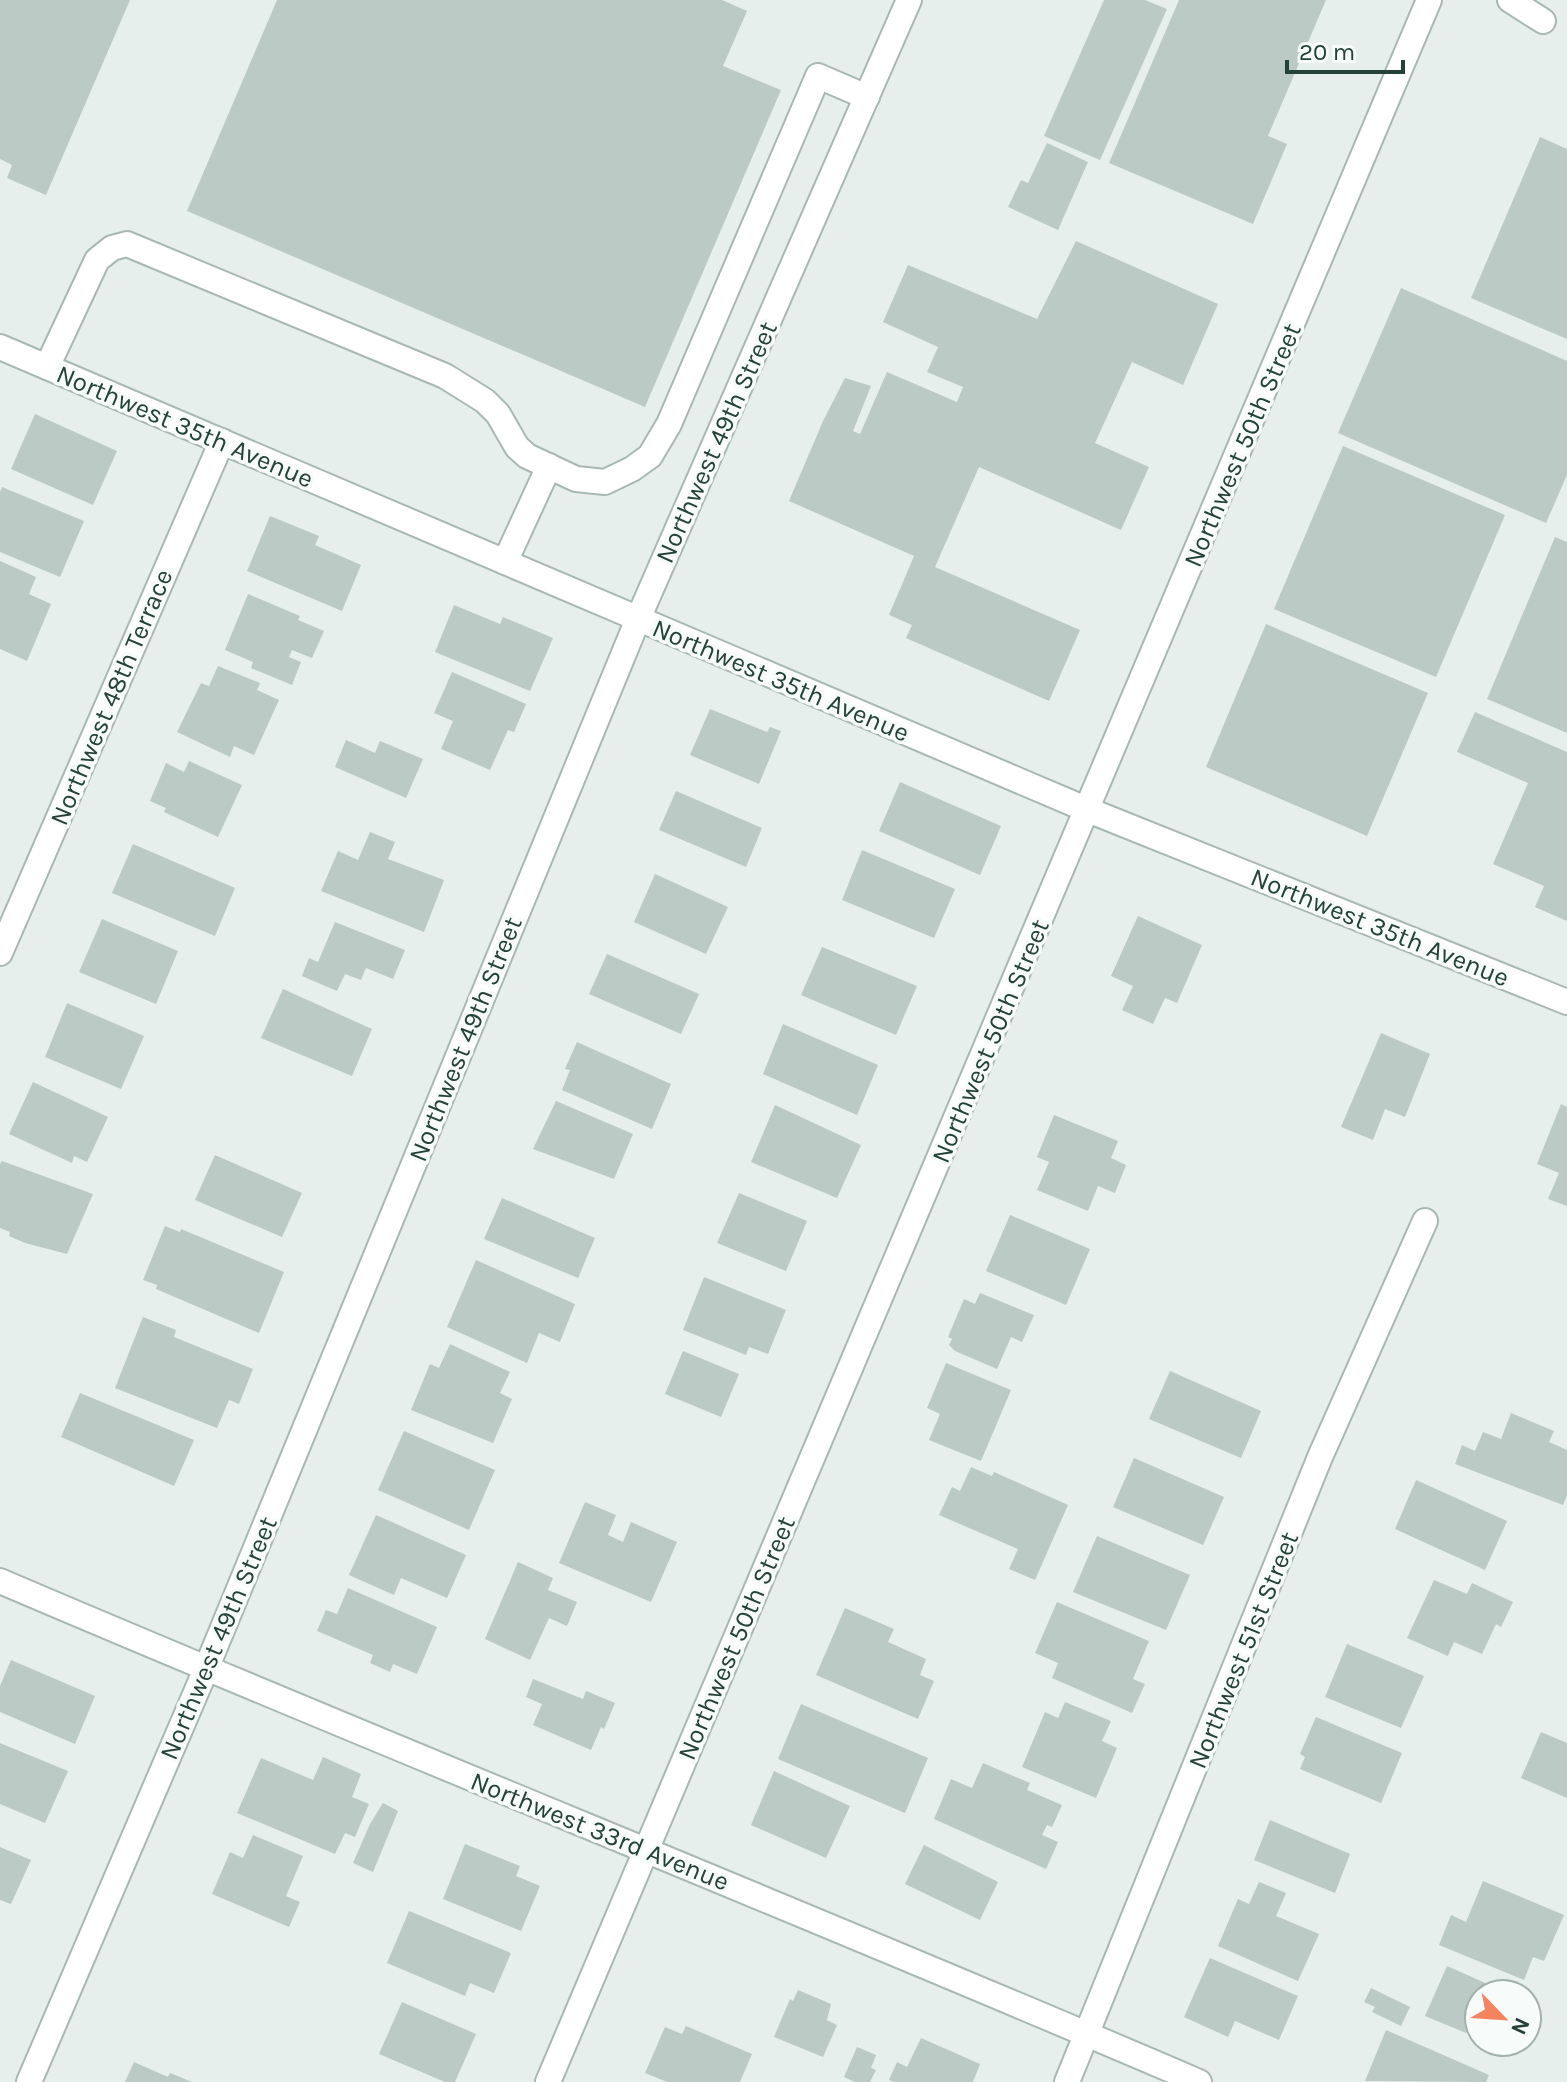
<svg xmlns="http://www.w3.org/2000/svg" width="1567" height="2082" viewBox="0 0 1567 2082" font-family="Karla,sans-serif">
<rect width="100%" height="100%" fill="#e6efeb"/>
<g fill="#bbcac4">
<polygon points="0,0 130,0 46,195 7,178 12,165 0,159"/>
<polygon points="277,0 722,0 747,11 723,66 781,90 645,407 187,211"/>
<polygon points="1104,0 1145,0 1167,9 1100,160 1044,136"/>
<polygon points="1179,0 1326,0 1268,136 1287,144 1253,224 1109,163"/>
<polygon points="1540,137 1567,149 1567,339 1471,298"/>
<polygon points="1047,143 1088,162 1058,230 1008,207 1021,180 1028,183"/>
<polygon points="1076,241 1218,304 1183,385 1132,362 1095,443 1149,467 1121,530 979,467 935,567 1080,630 1049,701 906,638 912,625 889,615 914,556 789,501 823,421 845,378 871,386 853,431 860,434 887,372 957,402 963,387 927,372 938,347 883,322 908,265 1037,319"/>
<polygon points="1401,288 1567,361 1567,475 1546,523 1338,433"/>
<polygon points="35,414 117,451 93,505 11,469"/>
<polygon points="1343,446 1505,515 1436,677 1274,609"/>
<polygon points="2,487 84,521 60,577 0,552 0,492"/>
<polygon points="270,516 319,536 315,545 361,565 342,611 247,571"/>
<polygon points="1555,537 1567,542 1567,733 1487,699"/>
<polygon points="0,561 36,577 29,594 51,604 27,661 0,649"/>
<polygon points="248,594 300,616 298,620 324,631 312,658 292,650 289,657 301,662 292,685 251,668 253,662 225,650"/>
<polygon points="454,605 500,624 503,617 553,638 530,691 435,652"/>
<polygon points="1266,624 1428,693 1367,836 1206,767"/>
<polygon points="218,666 260,683 257,690 279,700 254,755 234,746 230,757 177,732 201,683 209,686"/>
<polygon points="452,672 526,704 514,732 508,730 490,770 441,749 453,721 434,713"/>
<polygon points="710,709 767,732 770,727 781,731 759,784 690,755"/>
<polygon points="1475,712 1567,752 1567,921 1535,907 1544,886 1493,864 1528,783 1457,752"/>
<polygon points="346,740 375,753 380,741 423,759 406,798 335,767"/>
<polygon points="189,761 242,785 218,837 164,812 166,808 150,801 166,763 184,772"/>
<polygon points="900,782 1001,826 980,875 879,831"/>
<polygon points="676,791 762,828 746,867 659,830"/>
<polygon points="370,832 395,842 388,859 444,880 424,932 321,891 338,851 358,860"/>
<polygon points="133,844 235,888 215,936 112,893"/>
<polygon points="862,850 955,889 934,938 842,900"/>
<polygon points="655,874 728,907 706,954 634,922"/>
<polygon points="1138,916 1202,945 1177,1003 1165,998 1153,1024 1122,1010 1133,986 1111,976"/>
<polygon points="102,919 178,951 156,1004 79,972"/>
<polygon points="335,922 405,950 393,979 366,968 361,980 345,974 337,991 302,976 309,958 318,962"/>
<polygon points="822,947 917,986 896,1035 801,995"/>
<polygon points="607,954 699,994 681,1034 589,994"/>
<polygon points="283,989 372,1029 352,1076 261,1038"/>
<polygon points="67,1003 144,1036 121,1089 45,1057"/>
<polygon points="783,1024 878,1065 857,1115 763,1074"/>
<polygon points="1381,1033 1430,1054 1405,1117 1385,1109 1373,1140 1341,1127"/>
<polygon points="577,1042 671,1084 652,1129 562,1090 570,1070 565,1069"/>
<polygon points="33,1082 108,1117 87,1162 74,1156 72,1163 9,1134"/>
<polygon points="556,1101 633,1134 614,1179 533,1149"/>
<polygon points="1561,1104 1567,1107 1567,1206 1548,1199 1559,1173 1537,1164"/>
<polygon points="775,1105 861,1145 837,1198 751,1162"/>
<polygon points="1054,1115 1118,1141 1111,1158 1126,1165 1115,1193 1098,1186 1088,1211 1037,1190 1049,1162 1037,1157"/>
<polygon points="215,1155 302,1193 282,1237 195,1200"/>
<polygon points="2,1161 93,1194 67,1254 25,1243 9,1236 10,1232 0,1228 0,1164"/>
<polygon points="739,1193 807,1221 786,1271 717,1243"/>
<polygon points="502,1198 595,1238 578,1278 484,1239"/>
<polygon points="1010,1215 1090,1249 1066,1305 986,1271"/>
<polygon points="165,1226 180,1232 181,1229 284,1272 259,1333 156,1289 157,1285 143,1280"/>
<polygon points="476,1260 575,1304 560,1342 539,1333 527,1363 447,1327"/>
<polygon points="704,1277 786,1310 768,1354 749,1347 746,1355 683,1330"/>
<polygon points="980,1293 1034,1315 1022,1342 1011,1337 997,1369 955,1351 949,1345 952,1339 948,1337 964,1299 975,1304"/>
<polygon points="143,1317 176,1330 174,1337 253,1369 239,1404 229,1400 217,1428 115,1388"/>
<polygon points="450,1344 510,1372 500,1393 512,1399 493,1443 411,1410 430,1364 439,1368"/>
<polygon points="683,1351 739,1374 721,1417 665,1394"/>
<polygon points="946,1363 1011,1390 981,1461 929,1440 940,1414 927,1408"/>
<polygon points="1170,1371 1261,1411 1241,1458 1149,1419"/>
<polygon points="80,1393 194,1440 174,1486 61,1437"/>
<polygon points="1511,1413 1554,1431 1549,1442 1567,1450 1567,1495 1563,1505 1455,1464 1462,1445 1475,1451 1483,1432 1501,1439"/>
<polygon points="404,1431 495,1470 469,1530 378,1490"/>
<polygon points="1134,1458 1224,1497 1203,1545 1113,1507"/>
<polygon points="971,1467 992,1476 994,1472 1068,1505 1035,1580 1009,1569 1018,1549 939,1515 952,1487 960,1491"/>
<polygon points="1416,1480 1507,1521 1485,1570 1395,1529"/>
<polygon points="585,1502 616,1515 608,1535 623,1542 631,1522 677,1542 651,1602 559,1563"/>
<polygon points="376,1515 466,1555 447,1598 401,1578 394,1595 349,1575"/>
<polygon points="1097,1536 1190,1575 1166,1630 1073,1592"/>
<polygon points="518,1562 553,1578 548,1590 577,1602 567,1626 549,1618 530,1660 485,1639"/>
<polygon points="1434,1580 1467,1594 1472,1583 1513,1602 1501,1627 1496,1624 1482,1654 1454,1642 1448,1656 1407,1638"/>
<polygon points="348,1588 437,1627 417,1674 393,1664 390,1672 370,1663 373,1655 317,1631 326,1610 337,1614"/>
<polygon points="1057,1602 1149,1641 1133,1679 1145,1684 1132,1713 1052,1678 1058,1663 1035,1653"/>
<polygon points="845,1608 894,1629 888,1642 926,1659 920,1675 934,1681 918,1719 816,1675"/>
<polygon points="1347,1644 1424,1676 1401,1728 1325,1697"/>
<polygon points="11,1660 95,1696 75,1744 0,1712 0,1686"/>
<polygon points="533,1679 583,1699 586,1691 615,1703 604,1729 601,1727 591,1750 533,1725 542,1704 526,1697"/>
<polygon points="1065,1702 1111,1721 1102,1741 1117,1748 1096,1798 1022,1767 1045,1712 1058,1718"/>
<polygon points="801,1704 928,1758 905,1813 778,1759"/>
<polygon points="1316,1717 1402,1753 1381,1803 1300,1769 1305,1757 1300,1754"/>
<polygon points="1541,1732 1567,1743 1567,1798 1521,1778"/>
<polygon points="0,1743 68,1771 45,1823 0,1804"/>
<polygon points="323,1757 361,1774 352,1797 369,1804 355,1837 345,1833 335,1854 237,1813 261,1758 313,1780"/>
<polygon points="983,1763 1030,1783 1027,1790 1062,1805 1052,1827 1047,1825 1042,1835 1058,1842 1046,1869 934,1819 951,1779 972,1788"/>
<polygon points="774,1771 850,1806 826,1858 751,1825"/>
<polygon points="383,1803 398,1811 373,1872 353,1863 370,1824"/>
<polygon points="1270,1820 1350,1854 1335,1893 1254,1860"/>
<polygon points="253,1835 303,1856 286,1896 300,1902 289,1927 212,1894 230,1852 243,1858"/>
<polygon points="465,1844 520,1866 516,1876 540,1886 521,1931 443,1899"/>
<polygon points="924,1845 998,1882 980,1920 905,1884"/>
<polygon points="0,1847 31,1860 11,1904 0,1900"/>
<polygon points="1483,1881 1564,1915 1544,1961 1533,1957 1524,1980 1439,1945 1451,1915 1466,1922"/>
<polygon points="1259,1882 1286,1893 1276,1916 1319,1934 1298,1981 1218,1946 1238,1899 1249,1904"/>
<polygon points="409,1911 511,1953 494,1993 470,1983 465,1996 387,1963"/>
<polygon points="1210,1958 1298,1996 1279,2040 1235,2021 1228,2037 1184,2017"/>
<polygon points="1447,1966 1510,1994 1479,1994 1479,2029 1470,2025 1466,2033 1425,2016"/>
<polygon points="1371,1988 1410,2007 1401,2026 1372,2012 1375,2007 1364,2002"/>
<polygon points="798,1990 831,2004 827,2020 837,2025 823,2057 774,2037 790,1999 793,2001"/>
<polygon points="402,2002 476,2034 455,2082 445,2082 379,2054"/>
<polygon points="686,2026 752,2054 740,2082 667,2082 645,2073 665,2027 682,2034"/>
<polygon points="1386,2030 1489,2075 1486,2082 1365,2081"/>
<polygon points="921,2038 980,2064 973,2082 894,2082 889,2080 897,2062 907,2067"/>
<polygon points="857,2047 876,2055 871,2068 876,2070 870,2082 855,2082 844,2077"/>
<polygon points="134,2062 168,2077 170,2073 192,2082 125,2082"/>
</g>
<g fill="none" stroke-linecap="round" stroke-linejoin="round">
<defs>
<g id="minor">
<polyline points="1510,0 1543,21"/>
<polyline points="0,347 1088,810 1567,1002"/>
<polyline points="47,367 97,260 112,248 127,244 445,376 485,401 498,414 517,447 527,456 576,479 605,482 632,469 650,456 669,424 818,76 867,97"/>
<polyline points="505,562 549,466"/>
<polyline points="0,953 222,441"/>
<path d="M 0,1581 C 398,1751 801,1911 1199,2082"/>
<polyline points="29,2082 206,1669 638,619 909,0"/>
<polyline points="548,2082 1429,0"/>
<polyline points="1067,2082 1320,1457 1425,1221"/>
</g>
</defs>
<use href="#minor" stroke="#a8b8b2" stroke-width="28"/>
<use href="#minor" stroke="#fff" stroke-width="24"/>
</g>
<g text-anchor="middle" stroke-width="7" stroke-linejoin="round" paint-order="stroke">
<g font-size="26" fill="#24423a" stroke="#f7fbf9">
<text transform="translate(185 426) rotate(23)" y="9">Northwest 35th Avenue</text>
<text transform="translate(716 442) rotate(-66)" y="9">Northwest 49th Street</text>
<text transform="translate(1242 445) rotate(-67)" y="9">Northwest 50th Street</text>
<text transform="translate(781 680) rotate(23)" y="9">Northwest 35th Avenue</text>
<text transform="translate(111 697) rotate(-67)" y="9">Northwest 48th Terrace</text>
<text transform="translate(1380 927) rotate(22)" y="9">Northwest 35th Avenue</text>
<text transform="translate(465 1039) rotate(-68)" y="9">Northwest 49th Street</text>
<text transform="translate(990 1041) rotate(-67)" y="9">Northwest 50th Street</text>
<text transform="translate(218 1638) rotate(-67)" y="9">Northwest 49th Street</text>
<text transform="translate(736 1638) rotate(-67)" y="9">Northwest 50th Street</text>
<text transform="translate(1243 1650) rotate(-68)" y="9">Northwest 51st Street</text>
<text transform="translate(600 1831) rotate(22)" y="9">Northwest 33rd Avenue</text>
</g>
</g>
<g transform="translate(1503 2018) rotate(115)"><circle r="38" fill="#f7fbf9" stroke="#a3b1ad" stroke-width="2"/>
<path d="M0-6L14 30L0 20L-14 30Z" fill="#f4845f"/>
<text y="-12" font-size="22" font-weight="bold" text-anchor="middle" fill="#24423a">N</text>
</g>
<path d="M1287 60v12h116v-12" fill="none" stroke="#24423a" stroke-width="4"/>
<text x="1299" y="60" font-size="24" fill="#24423a" stroke="#f7fbf9" stroke-width="6" paint-order="stroke">20 m</text>
</svg>
